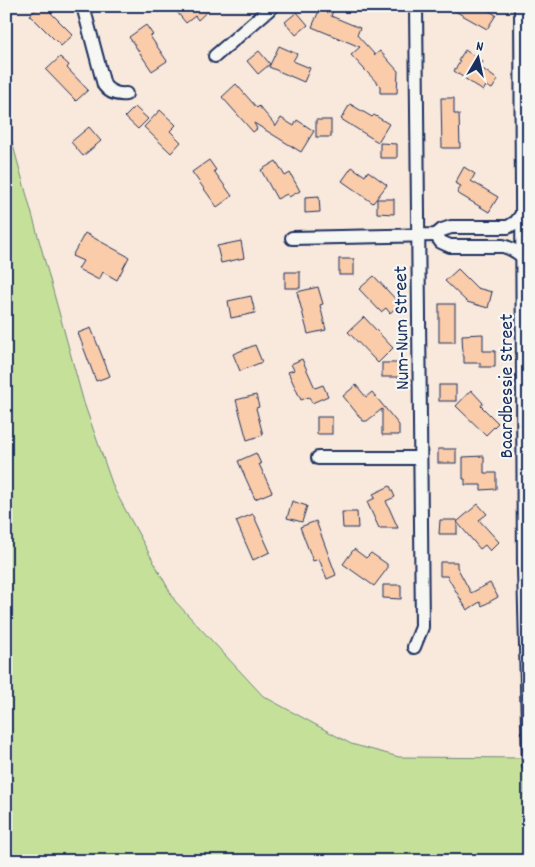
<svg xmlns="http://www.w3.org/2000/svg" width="535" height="867" viewBox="0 0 535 867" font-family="Dekko,sans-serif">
<rect width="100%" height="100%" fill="#f8e9dc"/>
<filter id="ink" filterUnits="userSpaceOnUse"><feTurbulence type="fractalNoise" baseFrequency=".02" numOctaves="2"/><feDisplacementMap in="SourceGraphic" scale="10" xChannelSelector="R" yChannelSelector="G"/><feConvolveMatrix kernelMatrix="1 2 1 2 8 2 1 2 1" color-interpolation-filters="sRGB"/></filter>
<g filter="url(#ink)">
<polygon fill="#c5e199" stroke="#70887c" points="6,120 84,403 114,489 175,601 263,696 351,744 399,757 524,758 525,861 6,861"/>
<g fill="#fbcca9" stroke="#1b2f5e">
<polygon points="40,6 58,6 51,13 73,35 61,46 30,15"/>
<polygon points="172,6 213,6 198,20 195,16 186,23"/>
<polygon points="321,6 335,6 331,16 360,28 357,35 375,55 380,51 398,71 397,93 380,93 380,86 351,55 360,47 312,27"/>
<polygon points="446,6 481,6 496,15 487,29"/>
<polygon points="297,12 308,25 296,35 285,22"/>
<polygon points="146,25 153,35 150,36 167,61 152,71 129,37"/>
<polygon points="279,46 297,54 293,61 310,68 304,82 269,67"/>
<polygon points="465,50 483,62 480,67 498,80 492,89 486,86 483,91 454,71 460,62 458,61"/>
<polygon points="259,51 270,64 258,74 247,61"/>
<polygon points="60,57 69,65 67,68 88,90 76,101 46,70"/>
<polygon points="236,84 257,108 259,106 276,126 281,118 294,126 297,120 314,131 301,152 254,123 257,129 253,132 222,97"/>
<polygon points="441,98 454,98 454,114 459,114 460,148 442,148"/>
<polygon points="350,104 372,117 374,115 389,124 378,142 341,119"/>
<polygon points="135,107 148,119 138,129 125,117"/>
<polygon points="160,110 176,125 170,131 181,142 171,153 144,127"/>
<rect x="316" y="120" width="15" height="17"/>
<polygon points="89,127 101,141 83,156 71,142"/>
<polygon points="380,143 397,144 397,158 380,158"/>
<polygon points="209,160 216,170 214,171 232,196 217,207 192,172"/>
<polygon points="276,161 285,176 290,173 300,191 289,197 287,194 277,199 261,170"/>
<polygon points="352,167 365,176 368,171 387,185 373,203 342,181"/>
<polygon points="464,167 475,174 471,181 498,197 489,212 457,193 461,186 455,183"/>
<polygon points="319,196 320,212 305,213 305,197"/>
<polygon points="377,199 394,199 394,214 377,213"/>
<polygon points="85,233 129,257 117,280 103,272 99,280 78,269 83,261 72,256"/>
<polygon points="241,241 244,258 221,263 217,246"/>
<rect x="339" y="259" width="15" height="16"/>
<polygon points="458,269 477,288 492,292 488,308 467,302 445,281"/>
<rect x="285" y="272" width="15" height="16"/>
<polygon points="374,276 400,304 390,313 386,308 381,312 359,289"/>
<polygon points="318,287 323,304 320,305 326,330 308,334 297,292"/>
<polygon points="251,296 255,313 231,318 228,301"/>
<rect x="439" y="304" width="16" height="38"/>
<polygon points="364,317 393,348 378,363 348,332"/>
<polygon points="91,328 110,376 96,381 78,333"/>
<polygon points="483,334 483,351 495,351 495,367 480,367 480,363 464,363 464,356 463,356 462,335"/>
<polygon points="255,345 262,362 240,371 233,354"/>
<polygon points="302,359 315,388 323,385 328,396 312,403 309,397 301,400 288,372 294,370 291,364"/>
<rect x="382" y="363" width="18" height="14"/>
<polygon points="356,385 366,397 372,392 399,425 399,435 382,435 382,409 367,421 363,421 343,396"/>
<rect x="439" y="385" width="17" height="16"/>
<polygon points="471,390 483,403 481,406 498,423 486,435 456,406"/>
<polygon points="256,395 259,407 256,408 263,435 247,440 236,400"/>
<rect x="317" y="417" width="15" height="17"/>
<rect x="438" y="449" width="18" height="14"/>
<polygon points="256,453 261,464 259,464 272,492 255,499 238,461"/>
<polygon points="484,456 484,473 496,473 496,489 481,490 481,485 465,485 465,479 463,479 463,457"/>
<polygon points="390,486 395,497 386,501 398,528 379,528 367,502 375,498 373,494"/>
<polygon points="292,501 307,506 302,522 287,518"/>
<polygon points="478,504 487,514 479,520 499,542 490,551 485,545 480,549 457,522 457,534 439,534 440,520 457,520 457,522"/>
<polygon points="342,512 357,512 358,528 343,528"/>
<polygon points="253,514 270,552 253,560 236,521"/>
<polygon points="316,521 336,575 327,579 319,559 313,561 300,527"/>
<polygon points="354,549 366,558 371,553 387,564 387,569 374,586 343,564"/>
<polygon points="440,562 457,562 457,567 471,593 490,583 498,597 482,606 480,602 467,610 447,576 440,576"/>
<polygon points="383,585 401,585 401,599 383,598"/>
</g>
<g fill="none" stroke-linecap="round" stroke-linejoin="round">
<defs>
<g id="minor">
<path d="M 83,6 L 104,85 C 109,92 116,95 126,94"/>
<polyline points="521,6 524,568 529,765"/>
<polyline points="215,56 273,6"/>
<path d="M 436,235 L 441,242 L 450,246 L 503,246 C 511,248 516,251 523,257"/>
<polyline points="292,238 436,235 442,230 451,227 508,227 516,222 522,214"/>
<polyline points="318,458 420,458"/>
<polyline points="414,647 422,627 416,6"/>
</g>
</defs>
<use href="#minor" stroke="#1b2f5e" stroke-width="16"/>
<use href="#minor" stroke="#f6f6f2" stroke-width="12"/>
</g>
</g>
<g text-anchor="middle" stroke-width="4.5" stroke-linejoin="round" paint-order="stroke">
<g font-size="20" fill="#1b2f5e" stroke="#f6f6f2">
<text transform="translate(400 328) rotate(-91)" y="7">Num-Num Street</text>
<text transform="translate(505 386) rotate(-90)" y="7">Baardbessie Street</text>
</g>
</g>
<rect width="535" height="867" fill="none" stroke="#f6f6f2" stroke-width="25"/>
<rect x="12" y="12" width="510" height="842" fill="none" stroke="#1b2f5e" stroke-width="2" filter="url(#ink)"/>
<g transform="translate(478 58) rotate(9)" stroke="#f6f6f2" stroke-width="4" paint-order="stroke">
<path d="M0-4L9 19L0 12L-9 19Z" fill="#1b2f5e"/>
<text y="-8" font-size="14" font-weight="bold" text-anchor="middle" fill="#1b2f5e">N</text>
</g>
</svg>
